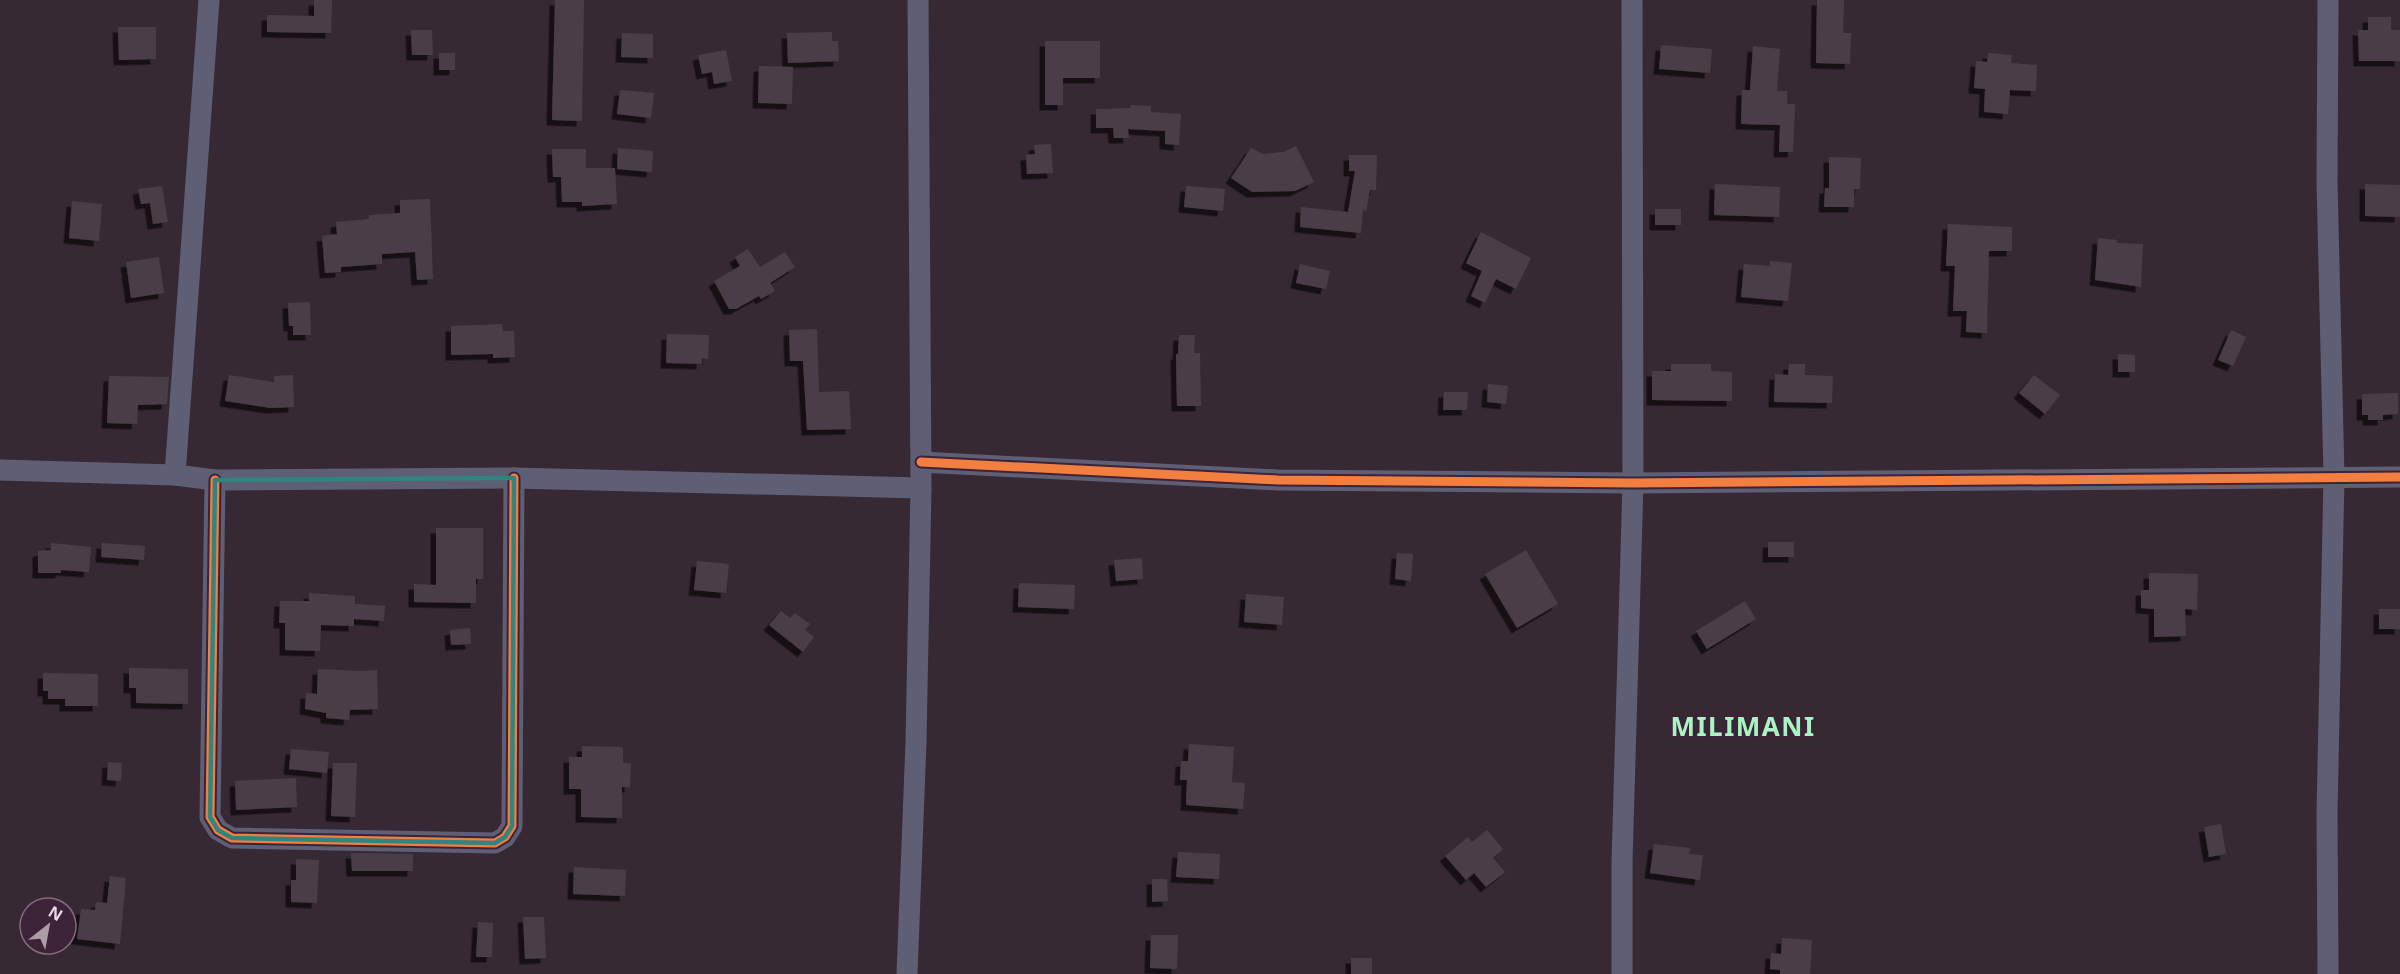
<svg xmlns="http://www.w3.org/2000/svg" width="2400" height="974" viewBox="0 0 2400 974" font-family="'Noto Sans',sans-serif">
<defs>
<filter id="shadow"><feDropShadow dx="-5.5" dy="5.5" stdDeviation="0" flood-color="#0009"/></filter>
</defs>
<rect width="100%" height="100%" fill="#362934"/>
<g fill="#4a3e46" filter="url(#shadow)">
<polygon points="314,0 332,0 331,33 267,32 267,15 314,16"/>
<polygon points="555,0 584,0 582,121 552,120"/>
<polygon points="1817,0 1844,0 1843,33 1851,33 1850,64 1816,63"/>
<polygon points="2368,17 2391,17 2391,30 2400,30 2400,61 2359,61 2358,30 2368,30"/>
<polygon points="118,27 156,27 156,59 119,60"/>
<polygon points="411,30 432,30 433,55 412,55"/>
<polygon points="832,32 832,41 838,41 839,61 788,63 787,33"/>
<polygon points="622,33 653,34 653,58 621,57"/>
<polygon points="1045,41 1100,41 1100,78 1063,78 1063,105 1045,105"/>
<polygon points="1661,45 1712,49 1710,73 1659,69"/>
<polygon points="1753,46 1780,49 1777,91 1787,91 1787,104 1795,104 1793,152 1779,152 1780,125 1741,124 1742,90 1750,90"/>
<polygon points="726,50 732,81 714,84 712,72 702,74 698,55"/>
<rect x="439" y="53" width="16" height="17"/>
<polygon points="1988,53 2012,55 2011,63 2037,65 2036,91 2010,90 2008,114 1984,112 1985,89 1974,88 1976,61 1987,62"/>
<polygon points="759,66 793,67 792,104 758,103"/>
<polygon points="620,90 654,93 651,118 617,114"/>
<polygon points="1131,105 1151,106 1151,112 1181,114 1179,145 1165,144 1165,131 1128,129 1129,138 1114,138 1113,128 1096,128 1096,109 1131,108"/>
<polygon points="1051,144 1053,173 1027,174 1026,155 1035,154 1034,145"/>
<polygon points="1296,146 1314,182 1295,191 1252,192 1231,178 1251,148 1263,154 1283,152"/>
<polygon points="618,148 653,151 652,172 617,169"/>
<polygon points="552,149 586,149 586,168 615,168 617,204 582,206 582,202 562,202 561,177 553,177"/>
<polygon points="1349,155 1377,155 1376,190 1370,190 1366,211 1363,210 1361,233 1300,227 1301,207 1348,212 1355,171 1349,171"/>
<polygon points="1829,157 1861,158 1860,189 1854,189 1854,207 1824,207 1825,188 1829,188"/>
<polygon points="1715,184 1780,187 1779,217 1714,215"/>
<polygon points="2365,184 2400,185 2400,217 2365,216"/>
<polygon points="162,186 168,222 153,224 150,203 141,204 138,189"/>
<polygon points="1186,186 1225,189 1223,211 1184,207"/>
<polygon points="430,199 433,279 417,280 415,252 382,254 382,264 341,267 341,272 325,273 322,236 337,234 336,222 369,219 369,215 400,213 400,200"/>
<polygon points="72,201 102,204 99,241 69,238"/>
<rect x="1655" y="209" width="26" height="16"/>
<polygon points="1948,224 2012,227 2012,251 1989,251 1987,333 1966,332 1967,311 1953,311 1955,266 1946,266"/>
<polygon points="1481,232 1531,258 1516,289 1496,279 1485,303 1471,296 1482,271 1466,263"/>
<polygon points="2098,238 2117,240 2117,243 2143,244 2141,287 2095,280"/>
<polygon points="748,249 760,267 785,252 795,267 770,283 775,291 761,299 759,296 736,309 729,309 714,281 740,266 735,257"/>
<polygon points="159,257 164,293 131,298 126,262"/>
<polygon points="1770,261 1792,263 1788,301 1741,297 1744,264 1770,266"/>
<polygon points="1300,264 1330,271 1326,289 1296,283"/>
<polygon points="310,302 311,335 293,335 293,326 289,326 288,303"/>
<polygon points="502,324 503,331 514,331 515,357 493,358 493,354 451,355 451,326"/>
<polygon points="817,329 819,392 849,391 851,429 807,430 803,361 790,361 789,330"/>
<polygon points="2231,330 2246,337 2233,366 2218,360"/>
<polygon points="667,334 709,335 708,359 702,358 702,364 666,363"/>
<polygon points="1179,335 1195,335 1194,353 1200,353 1201,406 1177,406 1176,354 1178,354"/>
<polygon points="2118,354 2135,355 2135,372 2118,372"/>
<polygon points="1671,364 1711,364 1711,371 1732,372 1732,401 1652,400 1652,371 1671,371"/>
<polygon points="1789,364 1805,364 1805,375 1833,376 1832,403 1774,402 1775,374 1788,375"/>
<polygon points="229,375 274,382 274,376 293,375 294,407 271,408 225,401"/>
<polygon points="2034,375 2060,395 2045,414 2019,393"/>
<polygon points="109,376 169,377 167,404 138,405 137,424 107,423"/>
<polygon points="1488,384 1508,386 1506,404 1487,402"/>
<polygon points="1444,392 1468,392 1467,410 1443,410"/>
<polygon points="2398,393 2398,414 2383,415 2383,420 2368,420 2368,415 2362,415 2362,394"/>
<polygon points="436,528 483,528 483,579 476,579 476,603 414,602 414,584 436,585"/>
<rect x="1768" y="542" width="26" height="15"/>
<polygon points="51,543 91,547 89,572 61,570 61,573 38,573 38,551 51,550"/>
<polygon points="102,543 145,546 144,560 101,557"/>
<polygon points="1526,550 1558,604 1517,628 1485,574"/>
<polygon points="1397,553 1413,554 1411,581 1395,579"/>
<polygon points="1142,558 1143,579 1116,581 1114,560"/>
<polygon points="697,561 729,564 726,593 694,590"/>
<polygon points="2149,573 2198,574 2197,610 2185,609 2186,636 2154,637 2154,609 2141,608 2141,590 2149,590"/>
<polygon points="1019,583 1075,585 1074,609 1018,607"/>
<polygon points="309,593 355,596 355,604 385,606 384,621 354,619 354,626 321,625 320,651 285,650 285,623 279,623 280,601 309,601"/>
<polygon points="1246,594 1284,597 1282,625 1244,622"/>
<polygon points="1745,601 1756,619 1707,649 1696,631"/>
<rect x="2379" y="609" width="21" height="20"/>
<polygon points="781,611 790,618 795,613 810,624 805,630 814,637 803,652 769,625"/>
<polygon points="470,628 471,644 451,645 450,630"/>
<polygon points="129,668 188,669 188,704 136,703 136,688 129,688"/>
<polygon points="318,669 361,671 377,670 378,709 350,710 349,720 326,718 326,713 305,709 306,693 317,694"/>
<polygon points="43,673 98,674 98,706 65,706 65,699 48,699 48,691 43,691"/>
<polygon points="1189,744 1234,747 1232,782 1245,783 1243,809 1186,805 1187,780 1180,780 1181,761 1188,761"/>
<polygon points="582,746 623,747 623,763 631,763 630,787 622,787 622,818 581,817 581,789 569,789 569,757 582,757"/>
<polygon points="291,749 329,752 327,773 289,769"/>
<polygon points="108,762 122,763 121,781 107,780"/>
<polygon points="333,763 357,763 355,817 331,816"/>
<polygon points="296,778 297,807 236,810 235,781"/>
<polygon points="2221,824 2226,854 2209,857 2204,827"/>
<polygon points="1487,830 1503,849 1493,858 1505,872 1486,887 1474,873 1466,880 1445,856 1468,837 1472,842"/>
<polygon points="1654,844 1690,848 1689,854 1703,855 1700,880 1650,873"/>
<polygon points="1178,852 1220,854 1219,879 1176,877"/>
<polygon points="351,853 413,854 413,871 352,871"/>
<polygon points="296,859 319,860 317,903 291,902 291,880 296,880"/>
<polygon points="574,867 626,870 625,896 573,894"/>
<polygon points="110,876 126,878 120,944 77,939 81,909 95,910 96,902 107,903"/>
<polygon points="1152,879 1167,879 1168,901 1152,902"/>
<polygon points="523,917 544,917 546,958 525,959"/>
<polygon points="478,922 493,923 492,957 476,957"/>
<polygon points="1151,935 1178,935 1177,969 1150,968"/>
<polygon points="1782,938 1812,940 1810,974 1780,974 1780,970 1770,969 1771,953 1781,954"/>
<rect x="1351" y="958" width="21" height="16"/>
</g>
<g fill="none" stroke-linecap="round" stroke-linejoin="round">
<g stroke="#5e5f74" stroke-width="21">
<polyline points="2328,0 2327,182 2334,476 2327,813 2328,974"/>
<polyline points="921,462 1278,480 1633,483 2400,477"/>
<polyline points="0,470 175,475 215,480 514,478 921,488"/>
<polyline points="175,475 209,0"/>
<polyline points="215,480 210,817 218,830 232,838 495,843 505,837 512,826 514,478"/>
<polyline points="907,974 916,742 921,488 918,0"/>
<polyline points="1622,974 1622,862 1633,483 1632,0"/>
</g>
<defs>
<g id="cycleway">
<polyline points="921,462 1278,480 1633,483 2400,477"/>
<polyline points="215,480 210,817 218,830 232,838 495,843 505,837 512,826 514,478"/>
</g>
</defs>
<use href="#cycleway" stroke="#3c2337" stroke-width="13"/>
<use href="#cycleway" stroke="#f27e40" stroke-width="9"/>
</g>
<path fill="none" stroke="#308580" stroke-width="4.5" stroke-linejoin="round" d="M 514,478 L 512,826 L 505,837 L 495,843 L 232,838 L 218,830 L 210,817 L 215,480 Z"/>
<g text-anchor="middle" stroke-width="4.5" stroke-linejoin="round" paint-order="stroke">
<g font-size="26" font-weight="bold" letter-spacing="1.5" fill="#aaf4c3" stroke="#3c2337">
<text x="1743" y="736">MILIMANI</text>
</g>
</g>
<g transform="translate(48 926) rotate(31)"><circle r="28" fill="#3c2337" stroke="#826c7d" stroke-width="1.5"/>
<path d="M0-4.5L10 22L0 15L-10 22Z" fill="#ac9ca8"/>
<text y="-9" font-size="16" font-weight="bold" text-anchor="middle" fill="#ebdae6">N</text>
</g>
</svg>
